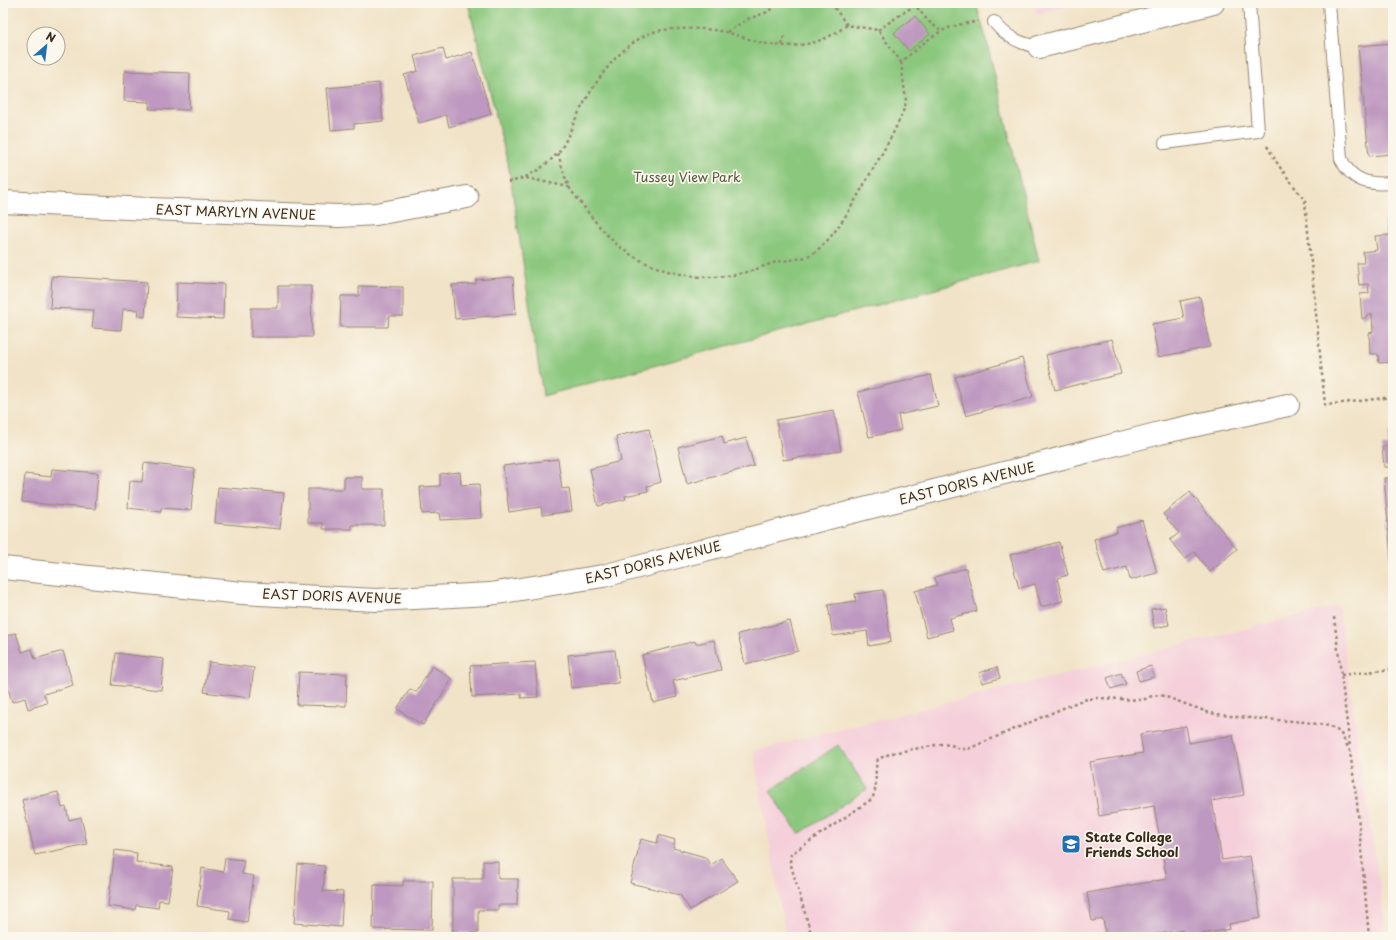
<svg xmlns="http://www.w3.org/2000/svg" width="1396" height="940" viewBox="0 0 1396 940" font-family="'Playpen Sans',sans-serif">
<rect width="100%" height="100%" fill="#fbf7ec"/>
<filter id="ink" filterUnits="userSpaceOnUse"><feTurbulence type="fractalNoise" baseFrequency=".025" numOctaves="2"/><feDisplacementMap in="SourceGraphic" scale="8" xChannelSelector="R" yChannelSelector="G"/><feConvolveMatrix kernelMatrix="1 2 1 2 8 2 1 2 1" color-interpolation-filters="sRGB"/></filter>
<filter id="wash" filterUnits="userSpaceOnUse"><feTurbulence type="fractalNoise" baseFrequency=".012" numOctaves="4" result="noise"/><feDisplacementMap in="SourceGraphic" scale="16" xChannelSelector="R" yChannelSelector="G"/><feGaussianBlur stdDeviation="0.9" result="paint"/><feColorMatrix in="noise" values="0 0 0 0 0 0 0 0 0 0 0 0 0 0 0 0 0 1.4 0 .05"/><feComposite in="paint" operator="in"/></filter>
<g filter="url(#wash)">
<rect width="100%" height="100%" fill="#f1e3c7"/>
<g fill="#f5cfda">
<polygon points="1034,3 1081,3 1037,14"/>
<polygon points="1338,606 1387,937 786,937 753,751"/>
</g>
<g fill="#8bc87e" stroke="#63794e">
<polygon points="468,3 976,3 987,42 1039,261 543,396 509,169"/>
<polygon points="838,745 867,789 799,834 770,791"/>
</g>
<g id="blocks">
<g fill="#be98c0">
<polygon points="915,16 930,34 909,51 894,33"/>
<polygon points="1393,43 1393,154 1369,156 1358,46"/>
<polygon points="443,48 446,60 472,52 491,114 449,127 446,115 419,123 404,75 418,71 414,56"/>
<polygon points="125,71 190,73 189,110 149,109 150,102 124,101"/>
<polygon points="379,83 383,121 354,124 354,128 331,130 327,88"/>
<polygon points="1393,219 1393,362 1379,363 1378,354 1370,354 1369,333 1373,332 1372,314 1362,319 1360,294 1369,293 1368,284 1359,285 1357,263 1364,263 1363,252 1377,250 1375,236 1390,235 1389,220"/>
<polygon points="52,276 147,282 145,317 138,316 139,310 123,309 121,330 92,328 94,310 50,308"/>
<polygon points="513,277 516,314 455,319 452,285 476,284 476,280"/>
<polygon points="177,282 224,284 223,319 176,317"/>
<polygon points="278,286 311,286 312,337 251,337 251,308 278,308"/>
<polygon points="359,286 403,287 403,316 389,316 388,327 340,327 341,296 359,296"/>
<polygon points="1200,297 1210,347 1158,357 1152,324 1184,318 1180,301"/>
<polygon points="1112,339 1121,374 1055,390 1046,355"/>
<polygon points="1022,358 1033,397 966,416 955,377"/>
<polygon points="931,375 938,406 898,415 901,430 869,437 858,392"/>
<polygon points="834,410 841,451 783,460 776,420"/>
<polygon points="649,429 661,482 647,486 648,491 625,496 626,499 598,506 590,469 621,461 616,436"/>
<polygon points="1388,434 1393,434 1393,467 1384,467 1382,446 1389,446"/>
<polygon points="722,436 724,444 746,438 754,466 687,484 678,447"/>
<polygon points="558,459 562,489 569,488 572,511 542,515 541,507 509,512 503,466"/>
<polygon points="144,463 195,469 191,510 161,508 161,512 128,508 130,481 142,482"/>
<polygon points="52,469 98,473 95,509 22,502 25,474 51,477"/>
<polygon points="460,472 461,485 479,484 481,518 440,520 439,513 422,514 420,487 440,486 440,474"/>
<polygon points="344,477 362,477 362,489 384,489 384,525 352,525 352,529 323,529 323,523 308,523 308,489 344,489"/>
<polygon points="1384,478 1393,478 1393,568 1392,568"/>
<polygon points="218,487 284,493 280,529 215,523"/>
<polygon points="1190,492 1237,549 1210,572 1194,552 1185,559 1170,540 1179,533 1163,514"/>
<polygon points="1142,520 1157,573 1130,580 1127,567 1104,573 1094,539 1117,532 1116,528"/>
<polygon points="1059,542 1068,575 1057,578 1063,601 1041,607 1035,584 1019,588 1010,555"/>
<polygon points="966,568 977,611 950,618 953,630 927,637 915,591 937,585 935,577"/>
<polygon points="883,590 891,642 869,646 867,631 833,636 828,605 856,601 855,594"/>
<polygon points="1165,607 1169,625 1154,628 1151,609"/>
<polygon points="790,621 798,651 745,664 738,634"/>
<polygon points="16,633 22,652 32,649 35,659 63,651 73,685 44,694 47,703 28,709 25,698 12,702 3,670 3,637"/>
<polygon points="714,640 721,670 673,681 677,697 653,703 642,655 695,641 696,644"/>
<polygon points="615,650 619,683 571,688 568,655"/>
<polygon points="116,653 164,659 161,690 112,685"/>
<polygon points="209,662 254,668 250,698 204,692"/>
<polygon points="535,662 538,697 521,698 521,694 472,697 470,666"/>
<polygon points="432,666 452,679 423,725 397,709 410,689 416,692"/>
<polygon points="1151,666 1154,677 1139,681 1136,671"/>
<polygon points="997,667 1000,678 982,683 979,673"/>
<polygon points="299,672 347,674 346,706 297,705"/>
<polygon points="1121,673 1126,684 1111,689 1107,678"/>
<polygon points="1186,726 1189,743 1233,735 1244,795 1212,801 1222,860 1250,856 1261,918 1229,924 1230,929 1184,937 1182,930 1141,937 1106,937 1103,919 1092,921 1087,893 1167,879 1154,806 1099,816 1090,762 1143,753 1140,734"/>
<polygon points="58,792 62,808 66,807 69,820 81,817 87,844 35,855 22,800"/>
<polygon points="659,835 675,840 673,848 705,857 711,865 721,858 738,881 690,910 680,895 630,883 641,839 657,843"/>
<polygon points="115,850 137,853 136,862 173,867 168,901 159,900 158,908 136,905 135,910 108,906"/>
<polygon points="225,858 244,860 242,874 254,876 247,922 229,919 230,911 197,906 202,868 223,872"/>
<polygon points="483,861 498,862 498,879 518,879 517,905 498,905 498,910 478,910 478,933 453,933 453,879 483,879"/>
<polygon points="298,864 325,866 323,891 343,892 341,927 294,923"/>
<polygon points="403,881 433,881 432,930 373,929 374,885 403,886"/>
</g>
</g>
</g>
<g filter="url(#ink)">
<use href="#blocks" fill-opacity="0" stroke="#968672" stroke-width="1"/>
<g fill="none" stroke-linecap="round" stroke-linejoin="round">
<defs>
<g id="lane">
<path d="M 1329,3 L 1341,159 C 1352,182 1370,185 1393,183"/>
<path d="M 994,22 C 1006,37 1020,44 1039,47"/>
<polyline points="1165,143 1258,131 1249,3"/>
</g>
<g id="street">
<polyline points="1039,47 1213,3"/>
<polyline points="3,202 149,209 339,216 376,214 467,197"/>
<polyline points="3,568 242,593 376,600 490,594 603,576 1160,433 1288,405"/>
</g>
</defs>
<use href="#lane" stroke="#968672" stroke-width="14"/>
<use href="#street" stroke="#968672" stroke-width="24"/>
<g stroke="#968672" stroke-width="2.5" stroke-dasharray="3 3" stroke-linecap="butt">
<polyline points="831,3 847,25"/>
<polyline points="878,30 915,5 928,21 940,30"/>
<polyline points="727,32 748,19 768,12 777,3"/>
<polyline points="782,45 785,33"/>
<polyline points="1267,146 1279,166 1305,201 1325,405 1393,397"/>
<path d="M 558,153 C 561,164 564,175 568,185 C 572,193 579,200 584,207 C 593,219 603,231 614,242 C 638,264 676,277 709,277 C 720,277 731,276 742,273 C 753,271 763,266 773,263 C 786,259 800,261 812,254 C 837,238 858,194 873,169 C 882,154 904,116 906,101 L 901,62"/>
<polyline points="526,178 569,187"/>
<path d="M 508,182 C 527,179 543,168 557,154 C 564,147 570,131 574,122 C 591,89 611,53 646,35 C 656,30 667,29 678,29 C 694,28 711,29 726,32 C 737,35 748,39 758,42 C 791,50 820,46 847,25 L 878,30 L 901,62 C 928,40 941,24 978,22"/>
<polyline points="1334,617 1350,748"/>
<polyline points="1341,675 1393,669"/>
<path d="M 812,937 L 790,862 L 791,854 L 872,799 C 879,785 873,773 878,759 L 892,753 L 942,744 L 951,745 L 960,749 L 968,749 L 1082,700 L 1097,698 L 1143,700 L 1152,696 L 1161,695 L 1210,713 L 1237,717 L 1305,722 L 1329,726 L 1340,732 L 1350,751 L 1357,803 L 1369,937"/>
</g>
<use href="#lane" stroke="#fff" stroke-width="12"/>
<use href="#street" stroke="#fff" stroke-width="22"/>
</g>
</g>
<defs>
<symbol id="school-square" viewBox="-11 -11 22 22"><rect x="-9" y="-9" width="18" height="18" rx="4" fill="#1f6fb2" stroke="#fbf7ec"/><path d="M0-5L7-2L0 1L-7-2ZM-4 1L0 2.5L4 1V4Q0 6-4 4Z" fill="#fff"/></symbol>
</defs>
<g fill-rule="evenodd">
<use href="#school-square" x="1060" y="833" width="22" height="22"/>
</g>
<g text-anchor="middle" stroke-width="3.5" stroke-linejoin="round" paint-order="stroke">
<g font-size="13" fill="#53593b" stroke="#fbf7ec">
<text x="687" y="182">Tussey View Park</text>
</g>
<g font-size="13" fill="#3b2a1e" stroke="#fbf7ec">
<text transform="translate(236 212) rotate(2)" y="5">EAST MARYLYN AVENUE</text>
<text transform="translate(967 483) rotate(-14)" y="5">EAST DORIS AVENUE</text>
<text transform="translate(653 562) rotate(-14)" y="5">EAST DORIS AVENUE</text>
<text transform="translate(332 596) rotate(2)" y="5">EAST DORIS AVENUE</text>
</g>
<g font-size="13" font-weight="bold" fill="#3b2a1e" stroke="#fbf7ec" text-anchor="start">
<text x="1085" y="842">State College<tspan x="1085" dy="15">Friends School</tspan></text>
</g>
</g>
<rect width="1396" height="940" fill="none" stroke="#fbf7ec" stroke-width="16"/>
<g transform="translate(46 46) rotate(28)"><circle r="19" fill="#fbf7ec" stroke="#aea59a"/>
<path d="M0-3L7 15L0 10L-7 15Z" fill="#1f6fb2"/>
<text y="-6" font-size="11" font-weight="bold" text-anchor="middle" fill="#3b2a1e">N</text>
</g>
</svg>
